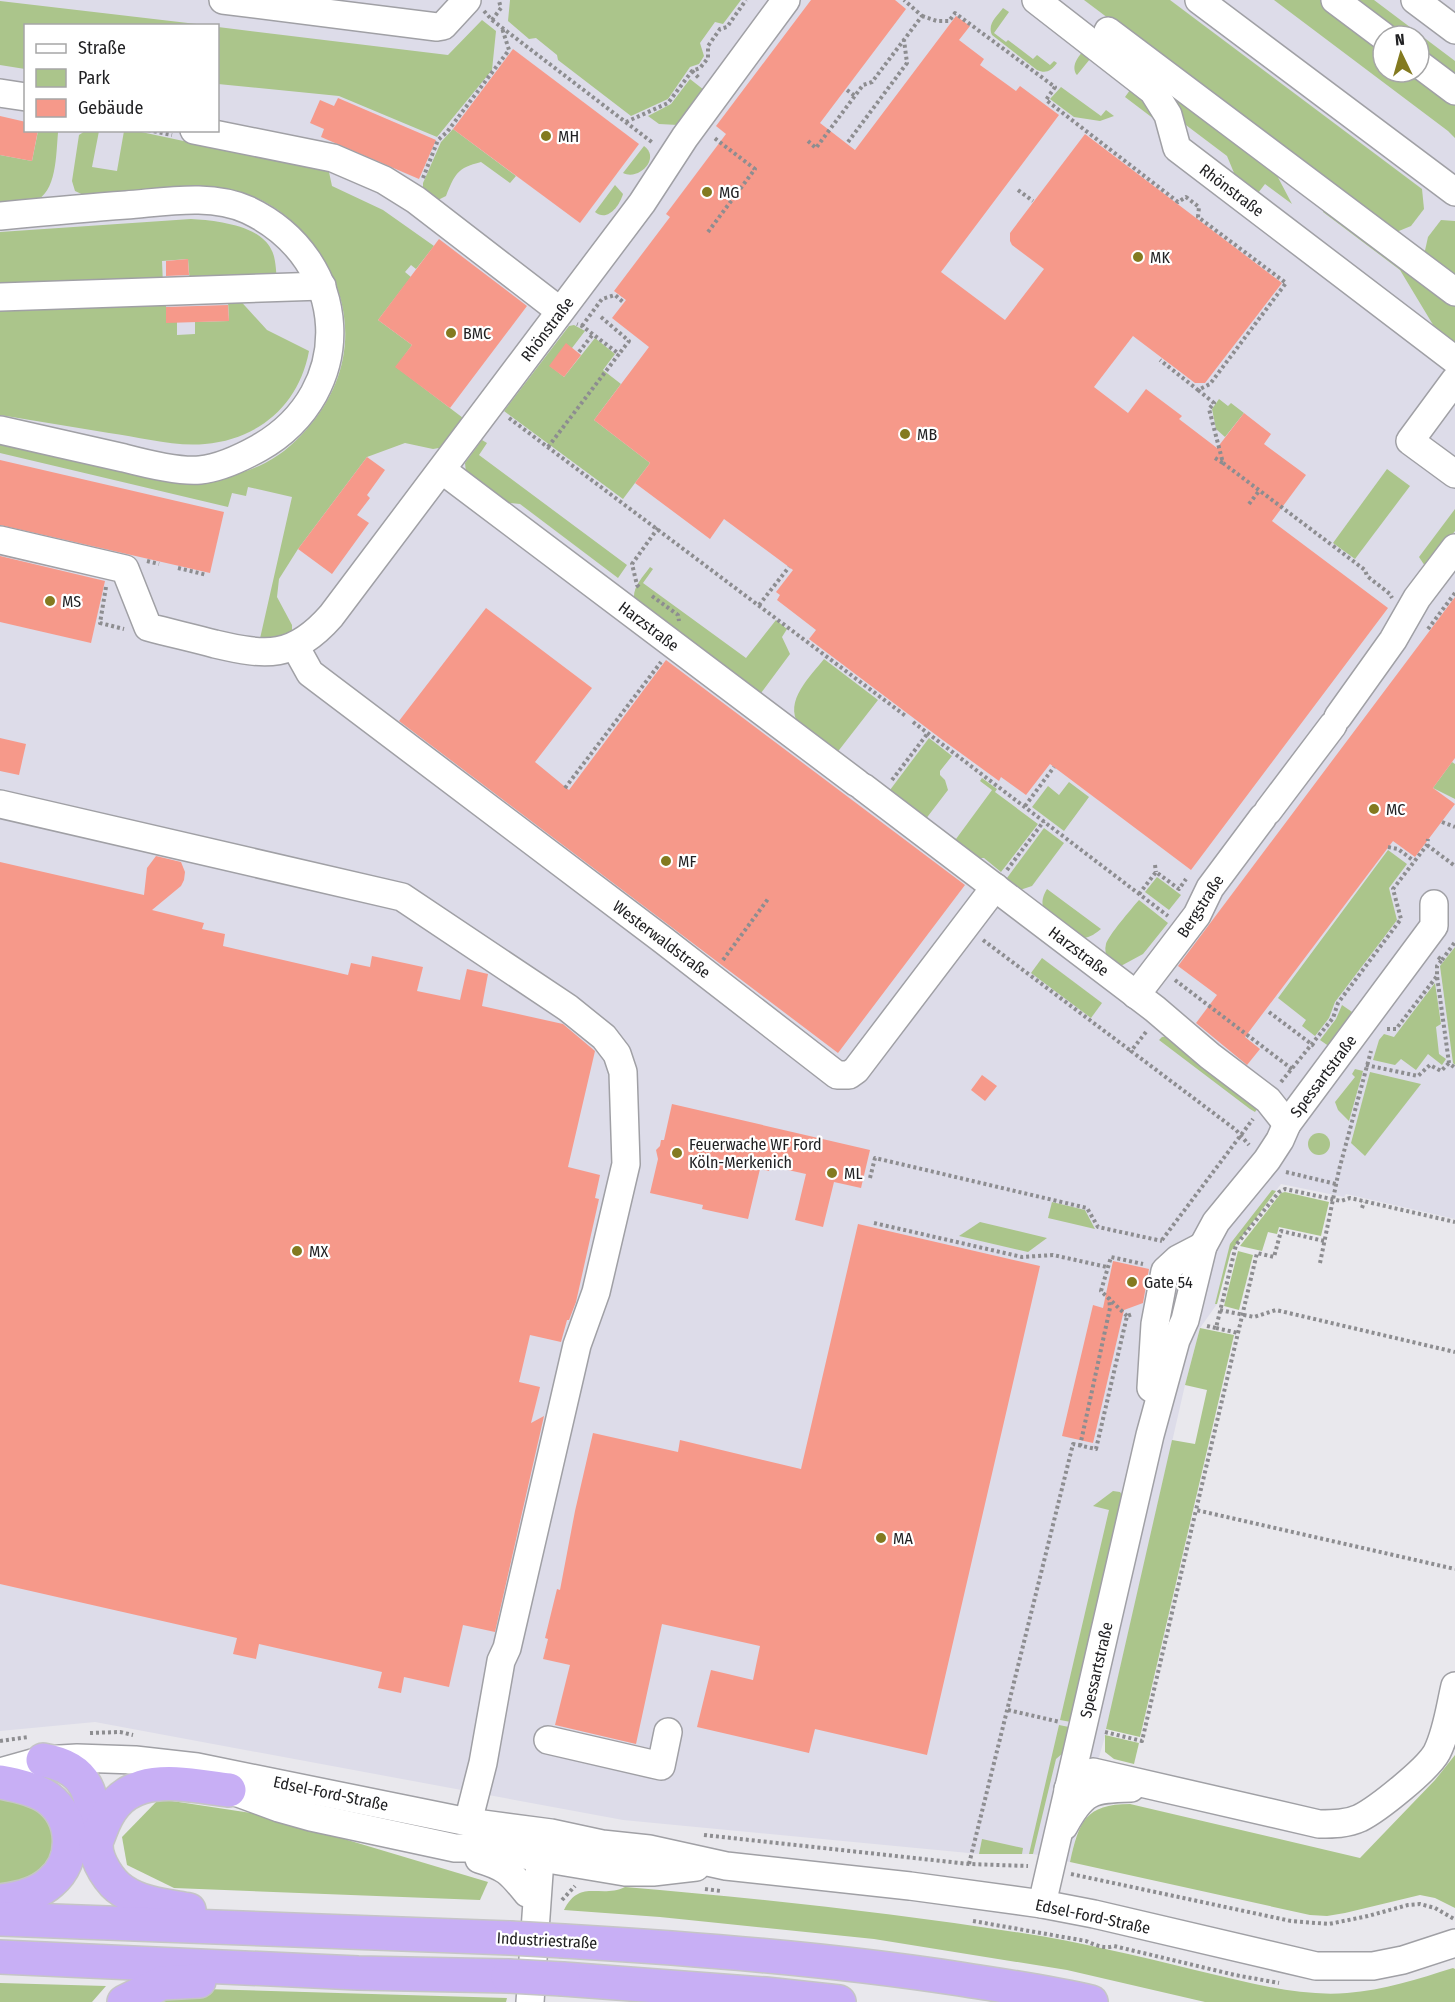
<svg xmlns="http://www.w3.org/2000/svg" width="1455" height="2002" viewBox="0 0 1455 2002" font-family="'Fira Sans Condensed',sans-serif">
<rect width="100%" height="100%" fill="#e9e8ed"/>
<path fill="#dddce9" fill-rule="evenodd" d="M 0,0 L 1455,0 L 1455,1219 L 1346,1194 L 1344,1197 L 1281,1184 L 1231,1251 L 1217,1304 L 1200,1328 L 1185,1385 L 1104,1740 L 1077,1831 L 1070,1862 L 1033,1854 L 979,1854 L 623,1820 L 95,1722 L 0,1731 ZM 26,26 L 218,26 L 218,130 L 26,130 ZM 1383,36 L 1419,36 L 1419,72 L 1383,72 Z"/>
<g fill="#abc58b" fill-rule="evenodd">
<polygon points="510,0 741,0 723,24 715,22 700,43 704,56 699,64 690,67 668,99 631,116 558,60 557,55 536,38 529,39 508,21"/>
<polygon points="1084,0 1170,0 1422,189 1424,209 1411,226 1394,233"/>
<path d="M 1274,0 L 1374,0 L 1455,61 L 1455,138 L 1448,131 ZM 1383,36 L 1419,36 L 1419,72 L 1383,72 Z"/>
<polygon points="0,1 205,25 26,26 25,69 0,65"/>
<path d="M 1003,8 L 1009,12 L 994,33 L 1006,42 L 1008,40 L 1033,59 L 1037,55 L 1050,65 L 1054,61 L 1057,63 C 1051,71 1046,74 1037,70 L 992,35 C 987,24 997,16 1003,8 Z"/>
<polygon points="482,20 496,31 492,70 437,137 339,96 218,84 218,27 448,55"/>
<path d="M 1084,49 L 1126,75 L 1157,119 L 1154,119 L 1125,97 L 1130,90 L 1090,59 L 1077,75 L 1076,74 C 1071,64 1079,57 1084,49 Z"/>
<polygon points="690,79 704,90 678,125 659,124 648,116 671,104"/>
<polygon points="1158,80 1272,166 1292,204 1265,184 1255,197 1239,185 1227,156 1178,119"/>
<polygon points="1061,87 1101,116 1106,110 1114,116 1100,121 1074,117 1050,99"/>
<path d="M 453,129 L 516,176 L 510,183 L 481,162 C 457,168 455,174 446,196 L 438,200 L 429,199 L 423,190 L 423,183 L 441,142 Z"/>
<path d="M 132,130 L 329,172 L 332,186 L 383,210 L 434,246 L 416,269 L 411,265 L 405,272 L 411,277 L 378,320 L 412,345 L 396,367 L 467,421 L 445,447 L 433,449 L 405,443 L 367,457 L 298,549 L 279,579 L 277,597 L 292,625 L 292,636 L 259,643 L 292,497 L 248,487 L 246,496 L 232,493 L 228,507 L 0,453 L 0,437 L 225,477 C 236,474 248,471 259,466 C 277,458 293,445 306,430 C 357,373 358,301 311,241 C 293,218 265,198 237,191 C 189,179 136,192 88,197 L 75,191 L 72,181 L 79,135 L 85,131 L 99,131 L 92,167 L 117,171 L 124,131 Z"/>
<path d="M 38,131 L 58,131 L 58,133 C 56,153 57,194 34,201 C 23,204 11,204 0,205 L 0,155 L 32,161 Z"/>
<path d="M 644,146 C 661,158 639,181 623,173 Z"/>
<path d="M 615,185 L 623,194 C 619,207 607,222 595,212 Z"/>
<polygon points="1324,205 1455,304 1455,346 1438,333 1400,270 1323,212"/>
<path d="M 191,219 C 213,220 260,225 271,249 C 276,257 276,272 277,281 L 190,284 L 188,259 L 162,261 L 163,285 L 0,290 L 0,232 Z"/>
<polygon points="1441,220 1455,221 1455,279 1424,255 1428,237"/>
<path d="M 236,296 L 267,330 L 309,351 C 299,405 259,439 205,444 C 174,447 140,437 109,433 C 73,427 36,421 0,415 L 0,304 L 166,303 L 166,322 L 177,322 L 177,335 L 195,334 L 195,322 L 229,321 L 228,301 Z"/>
<polygon points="574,325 585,331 572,348 550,366 564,377 595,338 615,354 603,370 621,384 594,420 650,463 623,499 504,411 569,326"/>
<polygon points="1219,399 1228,406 1231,403 1244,413 1225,437 1216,429 1212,409"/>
<polygon points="482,440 487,443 479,455 627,565 618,578 520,504 499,502 466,473 465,463"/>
<polygon points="1387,469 1410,486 1355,559 1333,543"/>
<polygon points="1455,509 1455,531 1427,569 1419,557"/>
<path d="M 650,567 L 653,569 L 643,583 L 746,658 L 776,620 L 787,629 L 782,637 L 790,654 L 758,697 L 634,599 C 633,586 643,577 650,567 Z"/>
<path d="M 824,659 L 878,700 L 836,754 C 825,746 807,736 799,725 C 783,701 811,676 824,659 Z"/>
<polygon points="929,738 952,756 940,771 940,775 945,780 948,790 925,820 887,794"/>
<polygon points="1452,762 1455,764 1455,799 1433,788"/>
<polygon points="982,778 997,789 995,792 1038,824 1001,872 984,858 973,858 943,836 944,831 956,839 992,790 980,781"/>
<polygon points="1069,782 1089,797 1064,831 1032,807 1048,786 1059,795"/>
<polygon points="1044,828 1064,843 1032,886 1020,890 1004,882"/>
<polygon points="1388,850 1407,864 1389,888 1397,920 1335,1002 1329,1018 1315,1036 1302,1026 1306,1020 1278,998"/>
<polygon points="1157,877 1181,895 1169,910 1145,892"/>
<path d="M 1047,889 L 1101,929 C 1096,933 1091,937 1084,938 C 1076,938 1069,931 1063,927 C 1049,917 1035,908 1047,889 Z"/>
<path d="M 1139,900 L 1168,923 L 1143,954 L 1119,967 C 1110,963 1103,955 1106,944 C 1108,936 1132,908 1139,900 Z"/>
<polygon points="1455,947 1455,1065 1453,1063 1440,966"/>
<polygon points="1042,958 1102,1003 1091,1018 1031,973"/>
<polygon points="1435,983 1441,1024 1436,1027 1439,1054 1446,1059 1442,1065 1428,1054 1416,1070 1401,1059 1395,1065 1373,1060 1379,1040 1384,1034 1394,1037"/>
<polygon points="1342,1005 1355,1014 1330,1047 1320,1040 1336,1019"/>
<polygon points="1169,1036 1191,1059 1257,1109 1255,1112 1250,1109 1159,1040 1162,1037"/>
<polygon points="1355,1069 1363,1071 1349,1121 1338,1110 1335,1102 1355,1077 1352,1074"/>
<polygon points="1370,1072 1421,1084 1365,1156 1351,1143"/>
<circle cx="1319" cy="1144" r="11"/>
<polygon points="1272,1190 1276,1191 1231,1251 1217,1304 1215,1304 1230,1244"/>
<polygon points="1285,1192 1329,1202 1321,1236 1279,1227 1277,1234 1268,1232 1262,1251 1240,1246 1281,1193"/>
<polygon points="1052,1202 1085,1210 1095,1229 1048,1218"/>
<polygon points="980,1222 1047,1238 1028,1252 959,1236"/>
<polygon points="1238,1251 1253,1255 1239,1310 1224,1306"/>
<polygon points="1200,1328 1234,1335 1140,1737 1106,1729 1172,1440 1195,1444 1207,1390 1185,1385"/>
<polygon points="1113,1491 1120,1492 1122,1495 1071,1722 1060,1720 1109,1510 1093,1506"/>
<polygon points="1059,1725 1069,1727 1063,1753 1056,1759 1033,1854 1029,1854"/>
<polygon points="1105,1735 1139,1743 1134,1764 1114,1759 1105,1752"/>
<path d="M 1455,1755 L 1455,1908 L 1435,1898 L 1420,1895 L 1345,1913 L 1327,1916 L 1310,1915 L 1070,1862 C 1079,1822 1085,1804 1130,1804 L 1360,1858 L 1435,1780 Z"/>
<polygon points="0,1794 38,1804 59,1841 46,1872 0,1891"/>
<polygon points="159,1799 264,1815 488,1882 480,1900 174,1888 127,1865 122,1837"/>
<polygon points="982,1839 1023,1848 1022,1854 979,1854"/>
<path d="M 625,1887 C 758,1898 890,1913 1022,1933 C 1080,1942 1138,1956 1195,1970 C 1244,1981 1296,1997 1347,1993 C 1384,1990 1418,1979 1453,1968 L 1455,1969 L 1455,2002 L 1205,2002 L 1067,1970 L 874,1939 L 660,1917 L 564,1910 C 580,1878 600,1899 625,1887 Z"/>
<polygon points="0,1983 106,1986 92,2002 0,2002"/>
<polygon points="170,1988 507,1998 506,2002 146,2002"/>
</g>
<g fill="#f6998a">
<polygon points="811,0 895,0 906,9 820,123 855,150 956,16 970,26 959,40 984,59 980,65 1016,91 1020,86 1059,115 941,272 1005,320 1044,269 1012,245 1010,241 1010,233 1085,134 1282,283 1205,383 1195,383 1133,336 1094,387 1128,413 1146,389 1182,416 1179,419 1217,448 1244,413 1271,434 1264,444 1306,475 1272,521 1388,608 1191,870 1050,764 1026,795 1001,777 999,781 940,738 809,639 816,630 777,600 780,595 776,592 793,570 724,519 710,539 635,483 650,463 594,420 649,347 612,318 626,300 614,291 670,217 666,214 726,134 716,126"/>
<polygon points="513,49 639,144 580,223 453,129"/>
<polygon points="338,98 436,140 419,179 321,137 324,129 310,123 320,100 334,106"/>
<polygon points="0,116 26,122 26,130 38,130 32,161 0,155"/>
<polygon points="439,239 527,306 450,408 395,367 412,345 378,320"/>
<polygon points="188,259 189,275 166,276 166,261"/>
<polygon points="228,305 229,321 166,323 166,307"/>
<polygon points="566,343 581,355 564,377 549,366"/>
<polygon points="367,457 385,470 367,495 370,498 357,515 369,523 332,574 298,549"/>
<polygon points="0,460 224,512 210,573 0,525"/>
<polygon points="0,556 105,581 91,643 0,622"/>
<polygon points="1455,597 1455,758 1433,788 1455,804 1415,857 1393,841 1245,1037 1260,1049 1247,1065 1196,1023 1217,995 1178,966"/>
<polygon points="486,608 592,688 535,762 569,790 666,660 965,885 838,1053 399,721"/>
<polygon points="0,738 26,744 19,775 0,771"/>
<polygon points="156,856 181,862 185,872 184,880 181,886 152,910 204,923 202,929 225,934 223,946 348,975 351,963 370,967 372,956 423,967 417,991 460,1000 467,969 488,974 482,1006 563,1024 595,1051 568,1167 600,1175 595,1198 599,1199 576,1302 569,1320 567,1320 561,1342 530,1335 519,1382 540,1387 531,1423 544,1416 495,1632 463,1625 449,1687 404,1677 401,1693 378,1688 382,1672 259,1644 256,1659 233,1654 237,1638 0,1584 0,862 144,895 147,868"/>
<polygon points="982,1075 997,1086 985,1101 971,1090"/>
<polygon points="672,1104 870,1150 861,1188 834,1182 823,1227 795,1220 806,1174 770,1166 769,1171 760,1169 748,1219 702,1209 703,1205 650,1193 658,1159 656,1150 660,1146 661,1140 664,1140"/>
<polygon points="858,1224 1040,1266 927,1755 815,1729 809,1753 697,1727 711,1670 753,1680 760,1646 662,1624 636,1744 555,1725 570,1665 543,1659 548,1639 545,1638 557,1589 560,1590 575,1511 593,1433 678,1452 680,1440 801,1469"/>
<polygon points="1113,1261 1149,1269 1143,1303 1124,1310 1093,1443 1062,1436 1093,1305 1103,1308"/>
</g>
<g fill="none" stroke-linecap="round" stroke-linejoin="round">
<defs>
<g id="minor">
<polyline points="223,0 437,27 443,26 467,0"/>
<polyline points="1036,0 1153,91 1168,115 1177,148 1455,360"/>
<polyline points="1199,0 1455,192"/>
<polyline points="1335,0 1383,36"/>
<polyline points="1415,0 1455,30"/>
<polyline points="1108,31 1455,292"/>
<polyline points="1419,64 1455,91"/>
<polyline points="0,93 26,97"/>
<polyline points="194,130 333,158 384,180 416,200 560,311"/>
<path d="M 0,216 C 42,212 84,208 126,205 C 165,202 211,193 248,210 C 351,259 359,391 259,448 C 241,458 220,468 200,470 C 181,472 143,463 124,458 C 83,449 41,439 0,430"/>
<polyline points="0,297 322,286"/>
<polyline points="1455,380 1410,441 1455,474"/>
<polyline points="442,470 857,783"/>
<path d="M 0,540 L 125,569 L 148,627 C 170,633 193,638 215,644 C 267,656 293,659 331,616 L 642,203 L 685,137 L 786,0"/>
<polyline points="295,646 310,673 663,940 837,1075 849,1075 856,1070 995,887"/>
<polyline points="1338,717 1393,640 1417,598 1455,548"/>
<polyline points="863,787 1155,1009 1210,1056 1268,1100 1287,1124"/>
<polyline points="0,804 402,897 568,1008 604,1037 617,1054 623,1072 626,1164 596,1292 577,1345 507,1648 501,1661 483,1763 468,1822"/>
<polyline points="1268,811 1333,725"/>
<polyline points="1136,995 1197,915 1210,888 1263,817"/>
<polyline points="1151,1388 1155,1324 1165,1271 1178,1259 1203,1246"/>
<polyline points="548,1740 661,1766 668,1732"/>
<polyline points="0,1772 43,1760 77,1758 135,1760 197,1767 468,1822 551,1833 602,1844 649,1849 726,1866 910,1886 1042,1904 1094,1914 1316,1966 1373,1966 1403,1960 1455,1943"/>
<polyline points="211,1783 279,1808 311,1817 455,1848 483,1848 625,1872 653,1872 696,1867"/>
<path d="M 1068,1789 C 1075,1778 1079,1774 1093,1772 L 1319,1824 C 1333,1824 1347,1824 1360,1818 C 1378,1809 1428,1769 1437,1752 C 1447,1732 1450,1707 1455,1686"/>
<path d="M 1064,1826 C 1083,1791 1091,1789 1131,1788"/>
<path d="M 479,1859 C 506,1867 510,1872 527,1893"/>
<polyline points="1042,1904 1150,1435 1176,1340 1185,1320 1203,1246 1216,1222 1267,1160 1280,1140 1287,1124 1434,926 1434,904"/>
<polyline points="530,2002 540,1859"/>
</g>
<g id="highway">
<path d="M 43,1760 C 92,1768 92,1798 96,1840"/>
<path d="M 0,1782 C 16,1785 35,1789 48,1798 C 75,1818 77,1860 51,1882 C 38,1894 17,1899 0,1901"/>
<path d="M 189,1910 C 167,1906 142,1904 123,1891 C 110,1883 96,1861 96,1845 C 96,1841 99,1835 100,1832 C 108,1810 119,1794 142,1787 C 169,1779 202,1787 229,1790"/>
<polyline points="0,1919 510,1938"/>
<path d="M 564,1941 C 697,1949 829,1959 960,1979 C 1004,1986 1048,1992 1091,2002"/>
<polyline points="0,1957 358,1973 508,1976"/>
<polyline points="563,1979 765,1994 839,2002"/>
<polyline points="124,2002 162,1983 199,1981"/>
</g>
</defs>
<use href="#minor" stroke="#a0a0a5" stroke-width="30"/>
<use href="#highway" stroke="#c5c5c6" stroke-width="36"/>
<g stroke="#8d8d90" stroke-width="4" stroke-dasharray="3 3" stroke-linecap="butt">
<polyline points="484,11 492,20 653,143"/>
<polyline points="922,16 937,21 949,21 955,13 1055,87 1046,100 1178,202 1186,197 1199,207 1198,217 1286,283 1210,384 1198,390 1160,360"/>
<polyline points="492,20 501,8 499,1"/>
<polyline points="692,71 700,79"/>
<polyline points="847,90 855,96"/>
<polyline points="626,122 668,103 692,71 700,68 708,58 708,46 720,29 727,27 746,0"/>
<polyline points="148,130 172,135"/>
<polyline points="808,141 816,148 863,85 872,82 922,16 904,0"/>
<polyline points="848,142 907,63 904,40"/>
<polyline points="423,178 438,140 447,132 509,50 502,28"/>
<polyline points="1018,190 1033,201"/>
<polyline points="708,232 755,169 713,137"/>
<polyline points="601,317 629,341 619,354"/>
<polyline points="582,326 602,299 615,295 623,302"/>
<polyline points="579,352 593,334"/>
<polyline points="1198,390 1214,403 1209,409 1223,463 1365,570 1367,576 1390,594 1392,598"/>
<polyline points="509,418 907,717"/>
<polyline points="548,447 619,354 582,326 577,324"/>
<polyline points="1215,458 1223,463"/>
<polyline points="1249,504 1259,491"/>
<polyline points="147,561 159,564"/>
<polyline points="178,568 207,575"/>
<polyline points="106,587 100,623 124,629"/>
<polyline points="639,587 637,585 632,564 658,528"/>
<polyline points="652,596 678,615 679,621"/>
<polyline points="759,605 789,567"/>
<polyline points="1428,629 1455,593"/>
<polyline points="913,722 1168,916"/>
<polyline points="892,780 928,733"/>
<polyline points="565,788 661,662"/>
<polyline points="1025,806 1054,767"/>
<polyline points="1442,822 1455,827"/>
<polyline points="1427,845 1455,866"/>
<polyline points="1388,847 1398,849 1414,861"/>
<polyline points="1155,865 1156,872"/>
<polyline points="1007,870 1044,821"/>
<polyline points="1139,894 1156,872 1179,889 1186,879"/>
<polyline points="983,940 1131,1051"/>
<polyline points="1438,957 1442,960 1437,966 1437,976 1449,1063 1455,1068"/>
<polyline points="723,960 768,899"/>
<polyline points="1442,960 1455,942"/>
<polyline points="1175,980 1292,1069"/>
<polyline points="1269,1012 1314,1046"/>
<polyline points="1387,1029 1396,1029 1437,976"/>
<polyline points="1146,1032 1131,1051 1236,1130 1249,1145"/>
<polyline points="1366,1065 1418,1076 1430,1065 1441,1071 1449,1063"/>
<polyline points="1281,1082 1333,1018 1338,1003 1401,919 1393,889 1427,845 1428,839"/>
<polyline points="1286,1172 1336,1184"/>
<polyline points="870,1178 875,1158 1087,1208 1098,1227 1162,1241"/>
<polyline points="1362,1208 1364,1202"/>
<polyline points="874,1223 1022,1257 1053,1255 1107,1267"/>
<polyline points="1162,1240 1253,1119"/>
<polyline points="1324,1241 1281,1231 1274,1257 1257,1253 1196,1510 1455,1569"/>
<polyline points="1320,1263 1339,1170 1371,1051"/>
<polyline points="1220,1310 1254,1317 1276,1310 1455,1352"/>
<polyline points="1127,1316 1101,1291 1111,1257 1143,1264"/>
<polyline points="1207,1326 1216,1328 1236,1245 1279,1192 1285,1189 1341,1201 1350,1198 1455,1222"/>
<polyline points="1216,1328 1238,1333"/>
<polyline points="1080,1446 1110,1308 1109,1297"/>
<polyline points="1008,1710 1060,1722"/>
<polyline points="1105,1732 1142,1741 1196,1510"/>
<polyline points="90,1733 120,1732 133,1735"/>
<polyline points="0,1741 28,1737"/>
<polyline points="704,1835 969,1864 1028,1866"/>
<polyline points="969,1864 1073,1444 1096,1449 1127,1316 1133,1314"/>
<polyline points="1071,1874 1291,1921 1329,1924 1368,1916 1408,1905 1420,1904 1435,1908 1454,1919"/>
<polyline points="705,1889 721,1891"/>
<polyline points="562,1900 575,1886"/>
<path d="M 973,1921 L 1086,1941 C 1095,1945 1104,1949 1114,1946 L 1235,1975 L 1279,1983"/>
</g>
<use href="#minor" stroke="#fff" stroke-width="27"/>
<use href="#highway" stroke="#c8aff5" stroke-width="33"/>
<defs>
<g id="highway-bridge">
<polyline points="510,1938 564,1941"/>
<polyline points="508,1976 563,1979"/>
</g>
</defs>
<use href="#highway-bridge" stroke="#c5c5c6" stroke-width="36" stroke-linecap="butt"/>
<use href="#highway-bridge" stroke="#c8aff5" stroke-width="33"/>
</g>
<g fill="#837a20" stroke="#fff" stroke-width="2">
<circle cx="546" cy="136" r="6"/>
<circle cx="707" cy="192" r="6"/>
<circle cx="1138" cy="257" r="6"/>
<circle cx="451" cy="333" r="6"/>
<circle cx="905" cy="434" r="6"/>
<circle cx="50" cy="601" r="6"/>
<circle cx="1374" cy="809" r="6"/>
<circle cx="666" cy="861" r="6"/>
<circle cx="677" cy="1153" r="6"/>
<circle cx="832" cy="1173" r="6"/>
<circle cx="297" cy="1251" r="6"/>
<circle cx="1132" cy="1282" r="6"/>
<circle cx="881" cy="1538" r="6"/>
</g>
<g text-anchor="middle" stroke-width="4.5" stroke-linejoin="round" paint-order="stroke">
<g font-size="16" fill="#212123" stroke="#fff" text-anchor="start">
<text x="558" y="142">MH</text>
<text x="719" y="198">MG</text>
<text x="1150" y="263">MK</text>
<text x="463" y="339">BMC</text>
<text x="917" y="440">MB</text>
<text x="62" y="607">MS</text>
<text x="1386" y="815">MC</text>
<text x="678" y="867">MF</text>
<text x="689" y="1150">Feuerwache WF Ford<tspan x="689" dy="18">Köln-Merkenich</tspan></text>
<text x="844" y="1179">ML</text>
<text x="309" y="1257">MX</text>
<text x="1144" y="1288">Gate 54</text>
<text x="893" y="1544">MA</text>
</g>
<g font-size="16" fill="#212123" stroke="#fff">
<text transform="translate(1232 190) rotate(37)" y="6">Rhönstraße</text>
<text transform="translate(547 329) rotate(-53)" y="6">Rhönstraße</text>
<text transform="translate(649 626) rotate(37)" y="6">Harzstraße</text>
<text transform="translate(1200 906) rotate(-57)" y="6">Bergstraße</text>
<text transform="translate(662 939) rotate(37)" y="6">Westerwaldstraße</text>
<text transform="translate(1079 951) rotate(37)" y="6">Harzstraße</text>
<text transform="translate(1323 1076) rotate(-53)" y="6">Spessartstraße</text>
<text transform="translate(1096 1670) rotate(-77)" y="6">Spessartstraße</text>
<text transform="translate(331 1793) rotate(12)" y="6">Edsel-Ford-Straße</text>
<text transform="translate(1093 1916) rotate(12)" y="6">Edsel-Ford-Straße</text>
<text transform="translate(547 1940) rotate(3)" y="6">Industriestraße</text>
</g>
</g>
<rect x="24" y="24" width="195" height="108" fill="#ffffff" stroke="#a6a6a7" stroke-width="1.5"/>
<rect x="36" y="44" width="30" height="9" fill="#ffffff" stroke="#a6a6a7" stroke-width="1.5"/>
<text x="78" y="54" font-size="18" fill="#212123">Straße</text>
<rect x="36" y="69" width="30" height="18" fill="#abc58b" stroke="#a6a6a7" stroke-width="1.5"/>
<text x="78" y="84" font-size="18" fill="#212123">Park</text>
<rect x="36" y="99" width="30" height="18" fill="#f6998a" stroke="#a6a6a7" stroke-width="1.5"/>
<text x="78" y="114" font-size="18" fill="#212123">Gebäude</text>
<g transform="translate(1401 54) rotate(355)"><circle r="28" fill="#ffffff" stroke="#a6a6a7" stroke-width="1.5"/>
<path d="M0-4.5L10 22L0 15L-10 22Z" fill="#837a20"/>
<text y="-9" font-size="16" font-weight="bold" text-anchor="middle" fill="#212123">N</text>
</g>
</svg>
